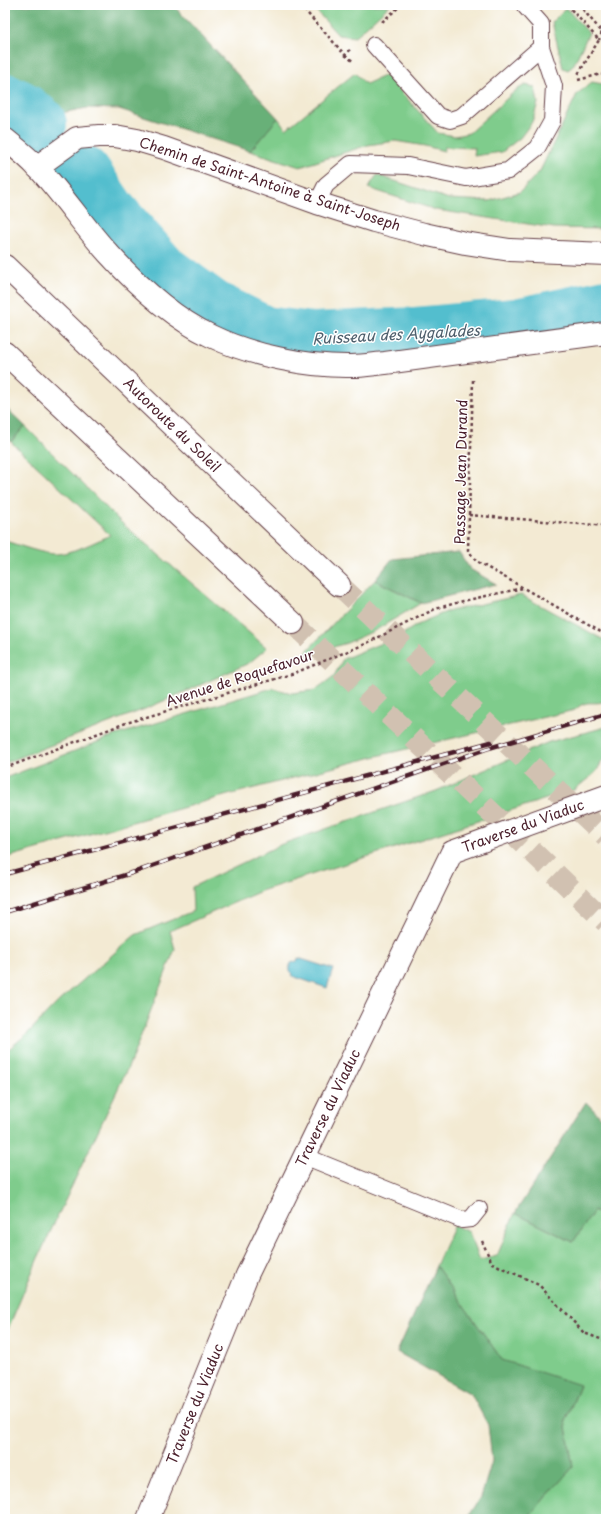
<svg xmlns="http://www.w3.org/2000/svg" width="611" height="1524" viewBox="0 0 611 1524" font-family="'Playpen Sans',sans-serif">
<rect width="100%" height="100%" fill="#fff"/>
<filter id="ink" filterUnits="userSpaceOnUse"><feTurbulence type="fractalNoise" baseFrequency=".025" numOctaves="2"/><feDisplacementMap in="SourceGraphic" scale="8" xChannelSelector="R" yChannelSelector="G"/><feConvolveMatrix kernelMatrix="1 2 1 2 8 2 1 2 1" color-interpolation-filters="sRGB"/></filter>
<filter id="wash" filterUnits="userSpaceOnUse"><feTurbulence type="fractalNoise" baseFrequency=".012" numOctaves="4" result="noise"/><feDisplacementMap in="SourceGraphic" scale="16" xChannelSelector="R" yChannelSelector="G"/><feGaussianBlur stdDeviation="0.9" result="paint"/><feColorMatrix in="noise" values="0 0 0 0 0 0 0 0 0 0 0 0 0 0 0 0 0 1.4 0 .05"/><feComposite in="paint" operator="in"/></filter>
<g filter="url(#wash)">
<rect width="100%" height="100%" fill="#f3ead3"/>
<g fill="#7fcc8c" stroke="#64765c">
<polygon points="311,5 390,5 355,37 338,35"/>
<polygon points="566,8 589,33 573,66 568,70 563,68 552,22"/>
<polygon points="355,73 366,84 386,75 438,133 455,136 469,133 515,91 525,85 535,87 538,103 532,122 520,138 502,152 474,156 475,148 445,147 444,151 425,146 395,141 368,145 300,167 250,151 278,118 286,129"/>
<polygon points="592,82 603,84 606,86 606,229 554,228 436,210 368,188 377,175 449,199 489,201 520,192 540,171 577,94"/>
<path d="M 25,426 L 124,525 L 267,648 L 249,663 L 189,690 L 145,709 L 5,763 L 5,541 C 16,544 45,555 57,554 C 75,552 93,543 110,535 L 11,442 Z"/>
<polygon points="375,580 421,603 376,630 347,643 302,656"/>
<path d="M 521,595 L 606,641 L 606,701 C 593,706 587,698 575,710 L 385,754 L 228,795 L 5,858 L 5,778 L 113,736 L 272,688 L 292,693 L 315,690 L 334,676 L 343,659 L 401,635 L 422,622 L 446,612 Z"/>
<polygon points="606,727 606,755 596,772 574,790 261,891 170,931 175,949 131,1061 38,1258 5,1336 5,1052 27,1034 59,1001 135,935 193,911 192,887 282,844 436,791 549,742"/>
<polygon points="594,1211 606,1219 606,1255 605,1258 606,1277 606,1519 526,1519 573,1467 565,1421 580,1386 502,1360 436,1266 454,1225 469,1232 480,1260 497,1256 515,1213 573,1242"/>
</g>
<g fill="#67b078" stroke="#586852">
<polygon points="5,5 173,5 278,118 250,151 119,109 87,108 51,115 31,87 5,73"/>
<polygon points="5,407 25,426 11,442 5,436"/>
<polygon points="459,552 470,569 496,584 421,603 375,580 392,559"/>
<polygon points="586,1102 606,1123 606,1219 594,1211 573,1242 515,1213"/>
<polygon points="436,1266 502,1360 580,1385 565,1421 573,1467 526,1519 467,1519 481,1497 492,1461 488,1425 471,1394 397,1352"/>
</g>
<path fill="#53bece" stroke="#4e6e7c" d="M 298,958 L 333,969 L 327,988 L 292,976 L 293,974 C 289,971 289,967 291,963 L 297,961 Z"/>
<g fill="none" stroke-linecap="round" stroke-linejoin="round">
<g stroke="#53bece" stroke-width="58">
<polyline points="5,102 18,108 38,124"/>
<polyline points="82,174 108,212 161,272 212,309 264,335 313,341 416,336 516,327 606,308"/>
</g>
</g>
</g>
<g filter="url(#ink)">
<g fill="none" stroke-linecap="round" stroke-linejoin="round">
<g stroke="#d1c1b1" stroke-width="22" stroke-dasharray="22 11" stroke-linecap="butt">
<polyline points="339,585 606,836"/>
<polyline points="293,623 606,922"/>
</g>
<defs>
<g id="lane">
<polyline points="374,45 438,116 450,120 462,116 541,47"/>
<polyline points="317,203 326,185 351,164 408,166 466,178 508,171 537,148 552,121 554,86 541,47 541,24 524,5"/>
<polyline points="304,1156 462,1220 471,1219 479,1209"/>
</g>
<g id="street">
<path d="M 5,139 C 16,148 27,156 37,167 C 62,193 83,226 108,253 C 136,284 173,318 211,336 C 250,355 308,367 352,366 C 363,366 374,364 385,363 L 606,333"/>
<polyline points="37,167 77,138 99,136 115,136 137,140 164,148 317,203 374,221 424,234 465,243 510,250 606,254"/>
<polyline points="148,1519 247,1275 452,852 606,796"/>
</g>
<g id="highway">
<polyline points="5,266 339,585"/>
<polyline points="5,353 293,623"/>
</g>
</defs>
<use href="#lane" stroke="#633d44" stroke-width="18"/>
<use href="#street" stroke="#633d44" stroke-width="24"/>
<use href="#highway" stroke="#633d44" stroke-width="24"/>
<g stroke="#633d44" stroke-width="2.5" stroke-dasharray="3 3" stroke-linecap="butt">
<polyline points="300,5 345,55 350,50"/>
<polyline points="567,5 599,40 577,76"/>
<polyline points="579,5 602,32 599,40"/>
<polyline points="382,22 401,5"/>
<polyline points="345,55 354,62"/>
<polyline points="578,80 601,74 606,76"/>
<polyline points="473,380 468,550 476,561 606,635"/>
<polyline points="469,515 606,526"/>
<polyline points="5,768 126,723 292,674 363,645 435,609 463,601 523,588"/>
<polyline points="482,1241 492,1263 539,1285 584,1333 606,1341"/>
</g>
<use href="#lane" stroke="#fff" stroke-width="16"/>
<use href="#street" stroke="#fff" stroke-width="22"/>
<use href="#highway" stroke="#fff" stroke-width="22"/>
<defs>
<g id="rail">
<polyline points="5,874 491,742"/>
<polyline points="5,912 135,872 489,748 606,714"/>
</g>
</defs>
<use href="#rail" stroke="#4a1f2b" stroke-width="4.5"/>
<use href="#rail" stroke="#fff" stroke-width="3" stroke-dasharray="9" stroke-linecap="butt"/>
</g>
</g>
<g text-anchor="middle" stroke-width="3" stroke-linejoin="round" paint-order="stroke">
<g font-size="14" fill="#4a1f2b" stroke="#fff">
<text transform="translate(270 184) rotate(18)" y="5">Chemin de Saint-Antoine à Saint-Joseph</text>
<text transform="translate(172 425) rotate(44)" y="5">Autoroute du Soleil</text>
<text transform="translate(461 472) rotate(-89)" y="5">Passage Jean Durand</text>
<text transform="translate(240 678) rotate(-18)" y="5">Avenue de Roquefavour</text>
<text transform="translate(523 826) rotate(-20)" y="5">Traverse du Viaduc</text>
<text transform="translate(328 1108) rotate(-64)" y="5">Traverse du Viaduc</text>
<text transform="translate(195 1404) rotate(-68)" y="5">Traverse du Viaduc</text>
</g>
<g font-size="15" font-style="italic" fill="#4e5f6c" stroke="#fff">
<text transform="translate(396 335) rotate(-3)" y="5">Ruisseau des Aygalades</text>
</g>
</g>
<rect width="611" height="1524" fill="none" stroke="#fff" stroke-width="20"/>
</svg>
